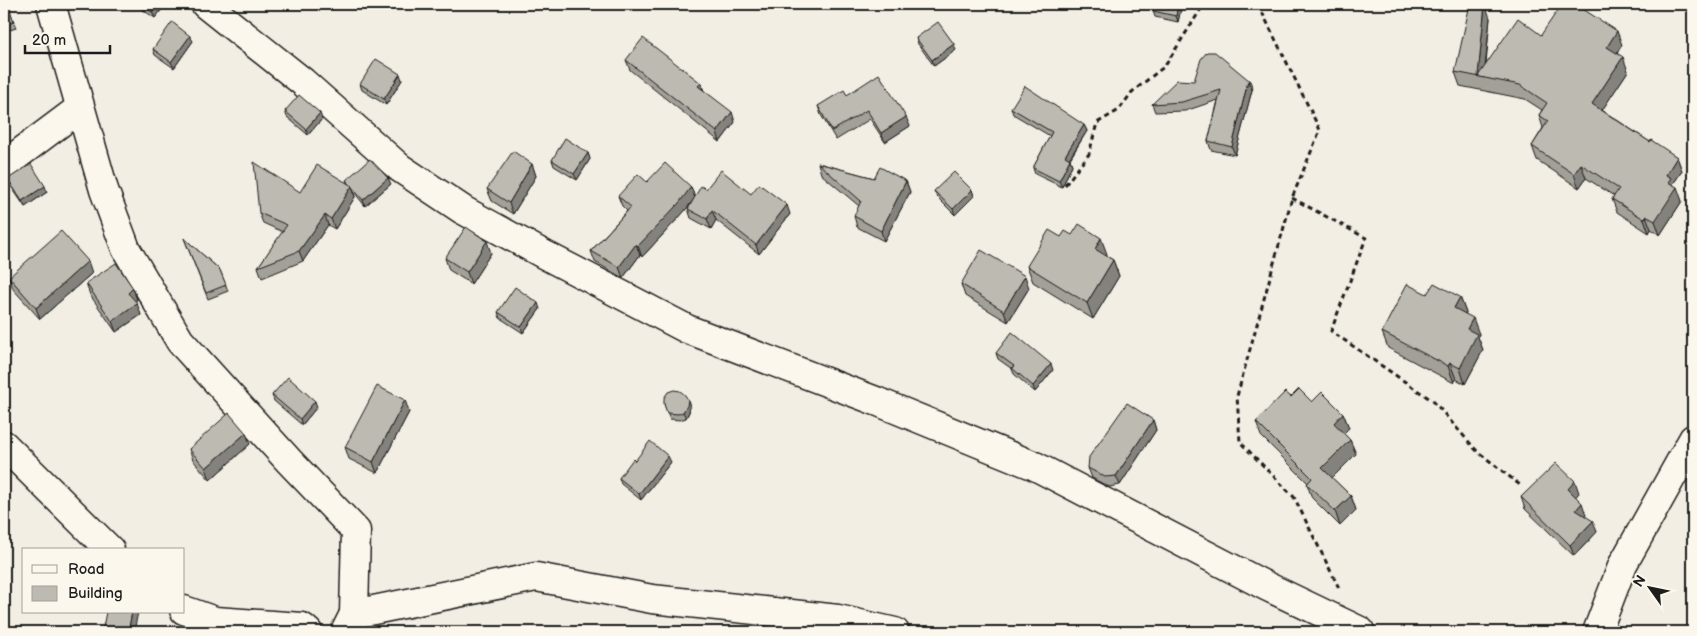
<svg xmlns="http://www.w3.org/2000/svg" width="1697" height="636" viewBox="0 0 1697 636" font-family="'Balsamiq Sans',sans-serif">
<rect width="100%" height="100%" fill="#f2eee4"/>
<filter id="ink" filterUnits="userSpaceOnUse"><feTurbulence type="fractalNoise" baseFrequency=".02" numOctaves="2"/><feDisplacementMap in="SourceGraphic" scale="10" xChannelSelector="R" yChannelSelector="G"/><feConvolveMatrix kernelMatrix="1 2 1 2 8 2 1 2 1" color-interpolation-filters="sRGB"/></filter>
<g filter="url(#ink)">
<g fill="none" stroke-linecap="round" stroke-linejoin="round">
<defs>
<g id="minor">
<polyline points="51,4 104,190 126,249 180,341 289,461 356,531 354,614"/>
<polyline points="205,4 303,82 400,168 463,210 545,255 687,329 876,401 1035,466 1266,586 1360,631"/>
<polyline points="4,165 80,108"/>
<polyline points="4,445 110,550"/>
<polyline points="184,610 215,621 302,627 308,632"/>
<polyline points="345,632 354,614 536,577 652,599 838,619 895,632"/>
<polyline points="1597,632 1623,564 1693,439"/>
</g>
</defs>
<use href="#minor" stroke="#1c1c1c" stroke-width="31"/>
<g stroke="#1c1c1c" stroke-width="3" stroke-dasharray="5 4" stroke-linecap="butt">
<polyline points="1258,4 1320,130 1292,198 1237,396 1240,442 1294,497 1339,588"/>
<polyline points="1687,4 1693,8"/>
<polyline points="1065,185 1089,154 1097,123 1119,110 1132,92 1165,66 1204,4"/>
<polyline points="1292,198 1366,238 1331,331 1433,401 1477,451 1520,485"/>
</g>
<use href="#minor" stroke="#fbf7ec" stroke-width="28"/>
</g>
<g fill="#a3a098" stroke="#1c1c1c">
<polygon points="4,4 8,4 16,28 4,32"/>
<polygon points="134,4 166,4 155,18"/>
<polygon points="1182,4 1178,22 1155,17 1153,11"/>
<polygon points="1490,18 1486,65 1541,35 1622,45 1617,53 1628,71 1602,110 1650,142 1677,157 1682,171 1673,184 1682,201 1660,235 1651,229 1649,233 1617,212 1612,199 1614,196 1586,178 1579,188 1537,160 1532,146 1543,128 1539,115 1542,110 1525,99 1460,86 1455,72"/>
<polygon points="916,38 956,50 934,66 918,44"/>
<polygon points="193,41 174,68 155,55 153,49"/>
<polygon points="626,60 701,83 704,91 735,122 720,142 630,70"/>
<polygon points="402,80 386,105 362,90 360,84"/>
<polygon points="1194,81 1250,81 1253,89 1252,90 1235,155 1211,150 1208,141 1218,100 1185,111 1155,112 1152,104"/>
<polygon points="847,95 910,126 885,142 870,119 836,140 821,115 818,106"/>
<polygon points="1011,108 1084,125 1087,131 1070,159 1072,165 1062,187 1035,174 1033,168 1050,136 1013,114"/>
<polygon points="285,111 322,119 308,135 287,117"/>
<polygon points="588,153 590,159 577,180 554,166 552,160"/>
<polygon points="818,163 874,178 906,181 910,192 884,241 857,227 854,216 859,206 821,174"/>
<polygon points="532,164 536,176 513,214 492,201 487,189"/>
<polygon points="8,179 47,192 25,207 10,185"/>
<polygon points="346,180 391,184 365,206 354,192 355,197 335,229 328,225 303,261 262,278 258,267 283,232 263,223 259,213 300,192 348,184"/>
<polygon points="647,182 691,187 695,197 706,189 751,194 790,214 759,254 716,220 711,229 691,218 688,209 691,202 683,213 642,257 640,255 623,278 595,262 591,251 627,211 622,206 618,196"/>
<polygon points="972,190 974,196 955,215 937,197 934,191"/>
<polygon points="1061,237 1107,254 1106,256 1113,260 1119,276 1093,319 1033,282 1027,266"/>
<polygon points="184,238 220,270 228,291 208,299"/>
<polygon points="491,253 471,284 449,270 445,258"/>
<polygon points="92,273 40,319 13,289 9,277"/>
<polygon points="86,283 133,288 137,300 135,302 141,315 116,332 90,295"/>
<polygon points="961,284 1029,288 1008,322 965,296"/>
<polygon points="1427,294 1460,297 1466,313 1465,314 1479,334 1478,337 1483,350 1465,384 1456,379 1454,383 1388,348 1382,332"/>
<polygon points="540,309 523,333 500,318 498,312"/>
<polygon points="996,353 1053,370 1035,392 1014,374 1012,369 998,359"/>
<polygon points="272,395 317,407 302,425 274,401"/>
<polygon points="1291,397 1312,402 1343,413 1349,428 1343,433 1350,440 1356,454 1332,478 1351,496 1356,510 1340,526 1312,498 1307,484 1308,483 1261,436 1256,422"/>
<polygon points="664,404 690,406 689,412 686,418 680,420 670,419"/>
<polygon points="409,412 377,473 349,459 345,447"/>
<polygon points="1153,420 1156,430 1120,485 1109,487 1092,478 1088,468"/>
<polygon points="250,444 210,480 193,460 189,449"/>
<polygon points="635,461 671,462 641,500 621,484 619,478"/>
<polygon points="1579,493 1575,497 1586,515 1585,516 1597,532 1574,556 1525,509 1521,497"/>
</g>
<g fill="#84827c" stroke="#1c1c1c">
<polygon points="159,4 166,4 155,18 152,12"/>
<polygon points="1178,4 1182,4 1178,22 1176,16"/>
<polygon points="1485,4 1490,18 1484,78 1478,76"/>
<polygon points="1617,31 1622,45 1612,60 1607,47"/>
<polygon points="190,36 193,41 174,68 171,62"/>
<polygon points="954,44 956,50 934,66 932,60"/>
<polygon points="1623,57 1628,71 1597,118 1592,104"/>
<polygon points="400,74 402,80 386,105 384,99"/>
<polygon points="1248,81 1252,90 1235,155 1232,147"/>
<polygon points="701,83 704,93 698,86"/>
<polygon points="732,112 735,122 720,142 717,132"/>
<polygon points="320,113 322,119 308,135 306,129"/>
<polygon points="906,117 910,126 885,142 881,133"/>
<polygon points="1084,125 1087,131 1067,162 1065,156"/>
<polygon points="588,153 590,159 577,180 574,174"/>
<polygon points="1677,157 1682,171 1673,184 1675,190 1677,187 1682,201 1660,235 1655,221 1666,175"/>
<polygon points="1070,159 1072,165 1062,187 1059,181"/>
<polygon points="532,164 536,176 513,214 509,203"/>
<polygon points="1581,164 1586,178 1579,188 1574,174"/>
<polygon points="388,178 391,184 365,206 363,200"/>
<polygon points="906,181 910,192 884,241 881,231"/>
<polygon points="45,186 47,192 25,207 22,201"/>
<polygon points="352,186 355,197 335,229 331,219"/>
<polygon points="691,187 695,198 683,213 642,257 638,246"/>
<polygon points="972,190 974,196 955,215 953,209"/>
<polygon points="787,205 790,214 759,254 756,245"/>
<polygon points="712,210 716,220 711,229 707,219"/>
<polygon points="325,215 328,225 303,261 299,251"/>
<polygon points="1646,216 1651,229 1649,233 1644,219"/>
<polygon points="1101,238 1107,254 1101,265 1095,249"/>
<polygon points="487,241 491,253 471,284 467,272"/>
<polygon points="636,244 640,255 623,278 619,267"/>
<polygon points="1113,260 1119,276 1093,319 1087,303"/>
<polygon points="88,261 92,273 40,319 36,308"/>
<polygon points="1025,276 1029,288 1008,322 1004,311"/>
<polygon points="133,288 137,300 132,304 128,293"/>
<polygon points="1460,297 1466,313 1460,324 1454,308"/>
<polygon points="137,303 141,315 116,332 112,321"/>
<polygon points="538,303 540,309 523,333 521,327"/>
<polygon points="1473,318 1479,334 1478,337 1483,350 1465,384 1460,368 1467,329"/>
<polygon points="1450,363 1456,379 1454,383 1448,366"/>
<polygon points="1051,364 1053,370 1035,392 1033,386"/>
<polygon points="405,400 409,412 377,473 373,462"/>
<polygon points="688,400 690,406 689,412 686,418 683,412"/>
<polygon points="315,401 317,407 302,425 300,419"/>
<polygon points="1343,413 1349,428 1339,438 1334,423"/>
<polygon points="1153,420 1156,430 1120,485 1116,476"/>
<polygon points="246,433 250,444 210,480 206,468"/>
<polygon points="1350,440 1356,454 1328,482 1322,468"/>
<polygon points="668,456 671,462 641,500 639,494"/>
<polygon points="1575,481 1579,493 1572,501 1568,489"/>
<polygon points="1351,496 1356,510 1340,526 1335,511"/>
<polygon points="1582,503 1586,515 1580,521 1576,510"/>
<polygon points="1593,521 1597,532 1574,556 1570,545"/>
<polygon points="132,612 138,612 134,632 128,632"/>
</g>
<g fill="#bdbab1" stroke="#1c1c1c">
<polygon points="4,4 8,4 14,22 4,25"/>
<polygon points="140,4 159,4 152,12"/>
<polygon points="1154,4 1178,4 1176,16 1153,11"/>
<polygon points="1470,4 1485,4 1478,76 1518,18 1541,35 1562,4 1575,4 1617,31 1607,47 1623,57 1592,104 1650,142 1651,140 1677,157 1666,175 1671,178 1668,182 1677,187 1655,221 1646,216 1644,219 1612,199 1619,189 1581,164 1574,174 1532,146 1548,121 1539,115 1547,103 1520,85 1455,72"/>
<polygon points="172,22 190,36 171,62 153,49"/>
<polygon points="938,22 954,44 932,60 916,38"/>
<polygon points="643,38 701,83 698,86 732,112 717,132 626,60"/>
<polygon points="1207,52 1215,52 1250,81 1248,81 1232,147 1208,141 1221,90 1182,102 1152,104 1177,80 1194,81 1201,59"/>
<polygon points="376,59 400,74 384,99 360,84"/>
<polygon points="879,74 906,117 881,133 867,110 832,131 818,106 844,90 847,95"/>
<polygon points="1025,86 1084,125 1065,156 1070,159 1059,181 1033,168 1052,132 1011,108"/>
<polygon points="299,95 320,113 306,129 285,111"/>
<polygon points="565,138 588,153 574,174 552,160"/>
<polygon points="513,151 532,164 509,203 487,189"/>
<polygon points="370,159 388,178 363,200 346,180"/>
<polygon points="254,162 300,192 317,165 352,186 331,219 325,215 299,251 258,267 287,225 259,213"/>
<polygon points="665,163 691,187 679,203 638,246 636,244 619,267 591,251 631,207 618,196 638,174 647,182"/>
<polygon points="818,163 874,178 880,167 906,181 881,231 854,216 861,201"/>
<polygon points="31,164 45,186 22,201 8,179"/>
<polygon points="721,170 751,194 759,184 787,205 756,245 712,210 707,219 688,209 701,186 706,189"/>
<polygon points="954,172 972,190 953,209 934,191"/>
<polygon points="1079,224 1101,238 1095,249 1113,260 1087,303 1027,266 1049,230 1061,237 1065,231 1072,235"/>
<polygon points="466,227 487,241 467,272 445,258"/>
<polygon points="61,231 88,261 36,308 9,277"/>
<polygon points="184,238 220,270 226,285 206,293"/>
<polygon points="981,250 1025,276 1004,311 961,284"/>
<polygon points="116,263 133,288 128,293 137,303 112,321 86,283"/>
<polygon points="1434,283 1460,297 1454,308 1473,318 1467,329 1477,334 1460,368 1450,363 1448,366 1382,332 1407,284 1427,294"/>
<polygon points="515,287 538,303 521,327 498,312"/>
<polygon points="1012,332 1051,364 1033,386 1012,368 1014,366 996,353"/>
<polygon points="288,377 315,401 300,419 272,395"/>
<polygon points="377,386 405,400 373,462 345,447"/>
<polygon points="1299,389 1312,402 1322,392 1343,413 1334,423 1350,440 1322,468 1351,496 1335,511 1307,484 1312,478 1256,422 1285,392 1291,397"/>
<polygon points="674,390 680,391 685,395 688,400 687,406 683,412 678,414 667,413 664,404 664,398 668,392"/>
<polygon points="1127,403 1153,420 1116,476 1105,477 1088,468 1089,457"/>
<polygon points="229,413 246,433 206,468 189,449"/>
<polygon points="650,441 668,456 639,494 619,478 633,459 635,461"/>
<polygon points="1556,463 1575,481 1568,489 1582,503 1576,510 1593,521 1570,545 1521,497"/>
<polygon points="106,612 132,612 128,632 102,632"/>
</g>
</g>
<rect width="1697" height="636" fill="none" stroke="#fbf7ec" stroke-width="20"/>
<rect x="10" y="10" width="1677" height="616" fill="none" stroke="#1c1c1c" stroke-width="2" filter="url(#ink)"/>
<rect x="22" y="548" width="162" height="65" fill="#fbf7ec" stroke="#a29f99"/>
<rect x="32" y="565" width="25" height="8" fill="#fbf7ec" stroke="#a29f99"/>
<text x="68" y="574" font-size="15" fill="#1c1c1c">Road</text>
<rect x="32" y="586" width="25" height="15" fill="#bdbab1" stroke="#a29f99"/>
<text x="68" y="598" font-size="15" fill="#1c1c1c">Building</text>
<g transform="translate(1650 588) rotate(303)" stroke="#fbf7ec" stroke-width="4" paint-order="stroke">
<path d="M0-4L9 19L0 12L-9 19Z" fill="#1c1c1c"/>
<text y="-8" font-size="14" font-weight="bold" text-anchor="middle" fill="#1c1c1c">N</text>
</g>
<path d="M25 45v8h85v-8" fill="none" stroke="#1c1c1c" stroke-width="2.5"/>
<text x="32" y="45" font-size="15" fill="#1c1c1c" stroke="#fbf7ec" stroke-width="4" paint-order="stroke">20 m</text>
</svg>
